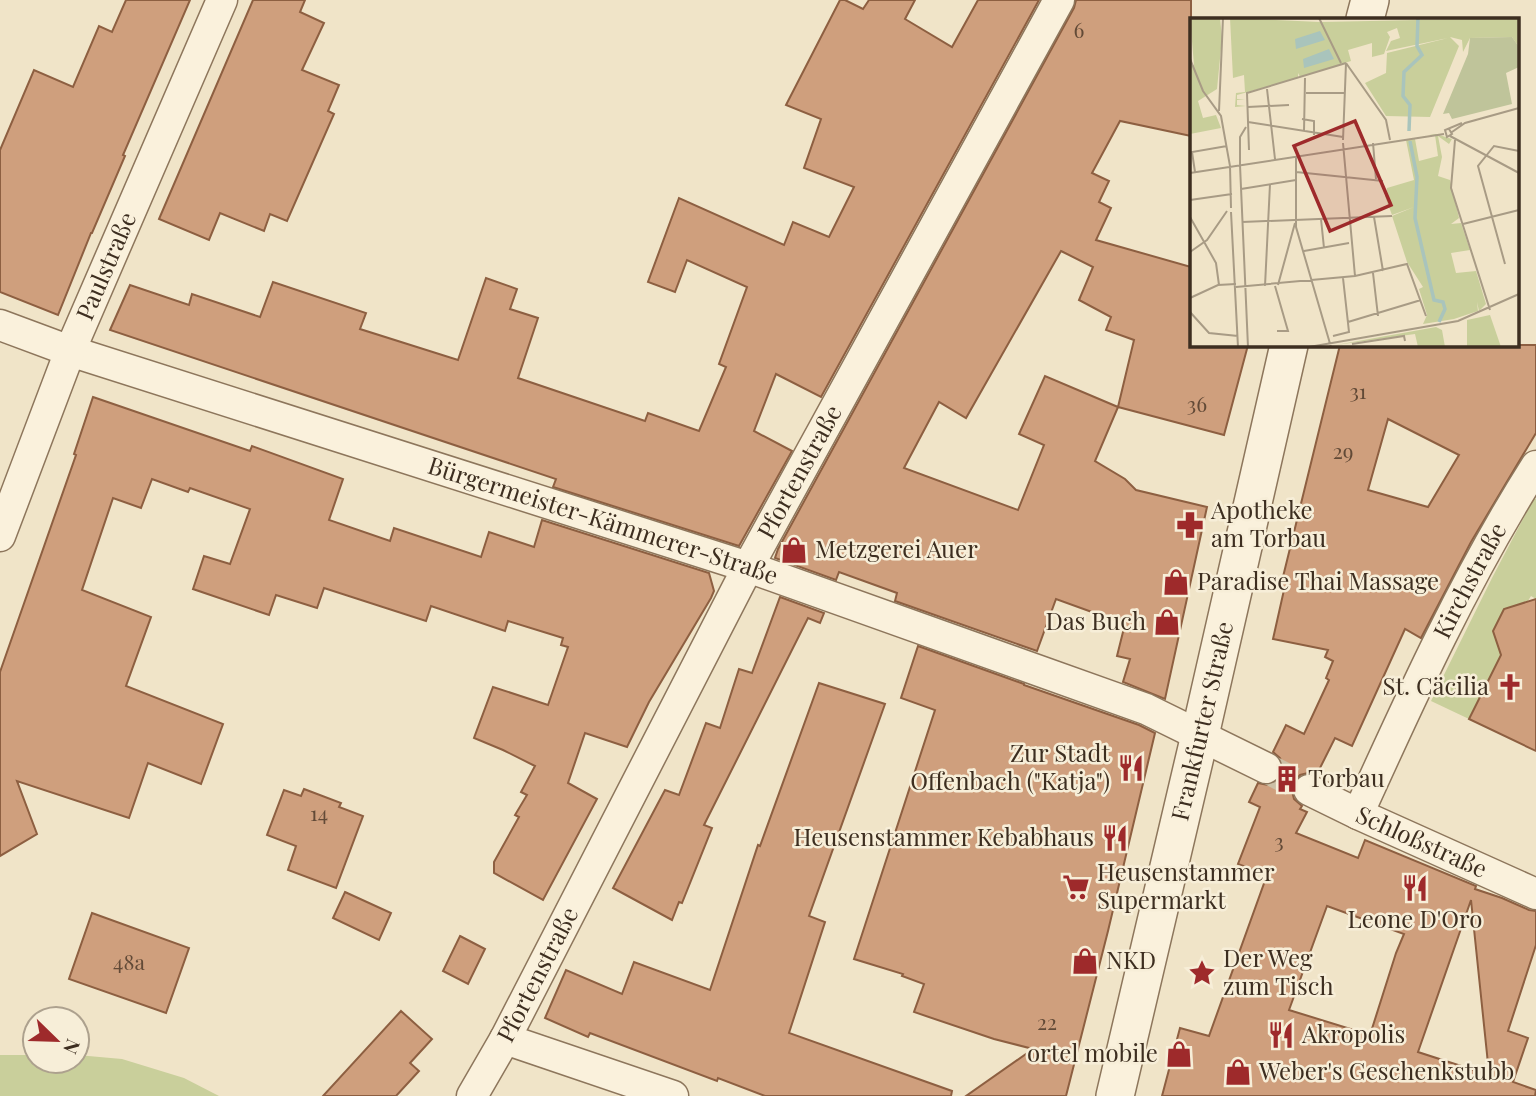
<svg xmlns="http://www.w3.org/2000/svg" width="1536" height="1096" viewBox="0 0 1536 1096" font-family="'Playfair Display',serif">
<rect width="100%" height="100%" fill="#f0e4c8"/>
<g fill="#c9cf9b">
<polygon points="1534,498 1536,499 1536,599 1531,596 1528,601 1504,609 1493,631 1501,655 1469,719 1431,701 1492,578"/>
<polygon points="0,1055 35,1055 35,1061 77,1061 77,1055 122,1059 184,1078 219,1096 0,1096"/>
</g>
<g fill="#cf9f7d" stroke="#8d5f41" stroke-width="2" fill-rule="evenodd">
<polygon points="126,0 190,0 123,155 125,156 92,233 91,233 58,315 0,292 0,150 34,70 73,87 99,26 112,32"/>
<polygon points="253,0 305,0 300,12 324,23 302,70 339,85 328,111 334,114 287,221 270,214 264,231 220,213 209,240 159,219"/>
<polygon points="840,0 845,0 863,9 869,0 915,0 905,19 952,47 978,0 1039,0 821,397 776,374 754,431 792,451 739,546 553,487 556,479 110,330 130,285 189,305 192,294 260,317 273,282 366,313 360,329 458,360 486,278 517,289 510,309 538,318 518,378 645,421 648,413 699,431 726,367 719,364 747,287 687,260 675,292 648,282 679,198 784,245 793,222 829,237 854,187 804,168 821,119 786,105"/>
<path d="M 1076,0 L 1191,0 L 1191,136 L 1120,121 L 1092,173 L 1109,181 L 1099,202 L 1111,208 L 1096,240 L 1191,267 L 1191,345 L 1248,345 L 1224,435 L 1118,407 L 1095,461 L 1125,479 L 1136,490 L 1207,507 L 1165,699 L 1123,682 L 1130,659 L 1117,656 L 1125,624 L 1056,599 L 1037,651 L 895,601 L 897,593 L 839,572 L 836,580 L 775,558 L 778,549 L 1074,8 ZM 1061,251 L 1093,267 L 1079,300 L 1111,317 L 1106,330 L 1134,340 L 1118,407 L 1045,376 L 1019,434 L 1044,445 L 1018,510 L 904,468 L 939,402 L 966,418 Z"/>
<path d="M 1340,345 L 1536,345 L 1536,433 L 1471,542 L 1421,638 L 1405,629 L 1352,746 L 1335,738 L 1317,774 L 1308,773 L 1300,775 L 1294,782 L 1292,791 L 1294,799 L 1302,806 L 1300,809 L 1307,812 L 1296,833 L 1358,858 L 1365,840 L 1476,886 L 1475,889 L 1502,898 L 1529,910 L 1536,911 L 1536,945 L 1508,1031 L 1528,1038 L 1513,1082 L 1536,1090 L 1535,1096 L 1162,1096 L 1180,1028 L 1209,1036 L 1267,875 L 1238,864 L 1260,807 L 1249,802 L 1258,783 L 1268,785 L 1276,782 L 1281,776 L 1283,766 L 1280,758 L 1273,752 L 1286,725 L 1304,734 L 1329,680 L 1326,678 L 1333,661 L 1325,657 L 1328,650 L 1273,639 L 1284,590 L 1280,589 ZM 1388,419 L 1459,455 L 1428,507 L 1368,490 ZM 1471,900 L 1487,1054 L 1489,1075 L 1418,1052 ZM 1327,906 L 1404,934 L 1396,953 L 1370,1035 L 1289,1010 Z"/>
<polygon points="93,397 250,451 252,446 343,479 329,520 390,541 394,528 481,557 489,532 534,547 542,520 709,573 714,591 711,598 649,702 627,747 585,733 568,783 597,799 543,900 494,873 494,862 519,817 515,815 527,795 521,792 535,766 503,750 474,738 493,687 548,705 568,647 561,645 563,638 508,621 505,631 431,606 426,621 324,588 317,608 276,595 269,615 193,589 204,556 230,564 250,509 190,488 188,492 152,479 141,508 113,498 82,590 151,617 126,686 223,724 201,784 148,763 129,818 17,781 37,834 0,856 0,672 76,455 74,454"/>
<polygon points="780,597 824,613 820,623 808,618 704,825 712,828 682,903 679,902 672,920 613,888 665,790 679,795 706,723 720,728 739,669 752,673"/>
<polygon points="1536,599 1536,751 1469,719 1501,655 1493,631 1504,609"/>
<polygon points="918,646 1024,684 1024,685 1139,725 1155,733 1108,931 1066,1096 966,1096 1033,1049 994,1039 914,1012 924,984 902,976 903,974 854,959 935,710 901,698"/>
<polygon points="819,683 885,704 809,916 825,922 789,1033 952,1091 951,1096 765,1096 718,1078 717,1081 590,1033 588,1037 545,1018 566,970 622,994 634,962 710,990 758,845 760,846"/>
<polygon points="304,789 341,803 339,807 363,816 336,888 288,870 296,846 267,835 284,790 301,796"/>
<polygon points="345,892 391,913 379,940 333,918"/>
<polygon points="92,913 189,948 166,1013 69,979"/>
<polygon points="460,936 485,949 468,984 443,971"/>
<polygon points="401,1011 432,1039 410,1063 419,1071 396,1096 323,1096"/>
</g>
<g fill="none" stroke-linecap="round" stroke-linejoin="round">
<polyline stroke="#ccc0a6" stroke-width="30" stroke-dasharray="30 15" stroke-linecap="butt" points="1266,768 1309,790"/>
<defs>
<g id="minor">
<path id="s1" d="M 0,325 L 70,351 L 748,567 L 1146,709 L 1266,768"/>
<path id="s2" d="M 0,536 L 70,351 L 222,0"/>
<path id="s3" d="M 1309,790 L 1358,814 L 1536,894"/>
<path id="s4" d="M 1358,814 C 1412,695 1466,576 1536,466"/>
<polyline points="505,1039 673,1096"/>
<path id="s5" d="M 472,1096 L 505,1039 L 748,567 L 1059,0"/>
</g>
<g id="tertiary">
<polyline points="1365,19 1370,0"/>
<path id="s6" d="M 1115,1096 L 1200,735 L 1289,345"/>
</g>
</defs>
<use href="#minor" stroke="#8d765c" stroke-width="33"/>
<use href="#tertiary" stroke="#8d765c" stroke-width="40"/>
<use href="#minor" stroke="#faf1dc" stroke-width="30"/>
<use href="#tertiary" stroke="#faf1dc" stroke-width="37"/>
</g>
<defs>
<symbol id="pharmacy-bare" viewBox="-9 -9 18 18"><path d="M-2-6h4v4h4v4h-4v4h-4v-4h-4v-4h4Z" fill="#9e2a2b" stroke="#f7eed8" stroke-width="2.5" paint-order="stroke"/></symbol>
<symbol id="shop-bare" viewBox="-9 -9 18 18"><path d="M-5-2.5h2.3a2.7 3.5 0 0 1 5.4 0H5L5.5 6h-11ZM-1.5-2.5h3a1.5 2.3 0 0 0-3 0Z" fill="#9e2a2b" stroke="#f7eed8" stroke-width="2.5" paint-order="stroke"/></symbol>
<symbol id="church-bare" viewBox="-9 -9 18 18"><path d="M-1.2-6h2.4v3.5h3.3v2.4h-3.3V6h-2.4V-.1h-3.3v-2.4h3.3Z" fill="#9e2a2b" stroke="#f7eed8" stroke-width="2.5" paint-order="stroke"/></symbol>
<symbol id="restaurant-bare" viewBox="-9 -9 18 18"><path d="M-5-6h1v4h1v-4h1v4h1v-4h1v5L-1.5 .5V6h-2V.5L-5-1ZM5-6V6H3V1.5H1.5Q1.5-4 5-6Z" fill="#9e2a2b" stroke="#f7eed8" stroke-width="2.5" paint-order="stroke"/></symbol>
<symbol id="building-bare" viewBox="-9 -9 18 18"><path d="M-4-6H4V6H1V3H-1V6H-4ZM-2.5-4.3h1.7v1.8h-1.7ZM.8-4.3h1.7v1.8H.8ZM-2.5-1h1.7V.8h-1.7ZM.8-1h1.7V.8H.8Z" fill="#9e2a2b" stroke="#f7eed8" stroke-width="2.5" paint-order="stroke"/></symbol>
<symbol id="supermarket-bare" viewBox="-9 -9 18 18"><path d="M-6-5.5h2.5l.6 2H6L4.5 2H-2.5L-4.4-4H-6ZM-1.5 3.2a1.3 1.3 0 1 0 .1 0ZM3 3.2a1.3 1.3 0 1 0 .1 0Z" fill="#9e2a2b" stroke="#f7eed8" stroke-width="2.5" paint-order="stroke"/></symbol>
<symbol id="sight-bare" viewBox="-9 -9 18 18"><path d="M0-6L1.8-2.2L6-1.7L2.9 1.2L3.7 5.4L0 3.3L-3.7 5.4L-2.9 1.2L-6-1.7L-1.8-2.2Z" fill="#9e2a2b" stroke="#f7eed8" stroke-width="2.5" paint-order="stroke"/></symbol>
</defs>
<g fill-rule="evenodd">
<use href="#pharmacy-bare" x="1171" y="506" width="38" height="38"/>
<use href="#shop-bare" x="775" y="531" width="38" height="38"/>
<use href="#shop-bare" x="1157" y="563" width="38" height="38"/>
<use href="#shop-bare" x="1148" y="603" width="38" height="38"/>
<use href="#church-bare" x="1491" y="668" width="38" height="38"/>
<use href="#restaurant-bare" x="1112" y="749" width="38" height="38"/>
<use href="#building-bare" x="1268" y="760" width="38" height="38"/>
<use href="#restaurant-bare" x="1096" y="819" width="38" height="38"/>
<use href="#supermarket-bare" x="1057" y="868" width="38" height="38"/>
<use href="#restaurant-bare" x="1396" y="869" width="38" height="38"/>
<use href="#shop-bare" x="1066" y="942" width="38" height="38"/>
<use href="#sight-bare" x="1183" y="954" width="38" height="38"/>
<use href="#restaurant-bare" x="1262" y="1016" width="38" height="38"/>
<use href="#shop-bare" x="1160" y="1035" width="38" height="38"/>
<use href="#shop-bare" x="1219" y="1053" width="38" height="38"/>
</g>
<g text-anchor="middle" stroke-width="5" stroke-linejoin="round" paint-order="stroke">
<g font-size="21" fill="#624a37">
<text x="1079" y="38">6</text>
<text x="1358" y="399">31</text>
<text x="1197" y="412">36</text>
<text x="1343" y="459">29</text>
<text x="319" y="821">14</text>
<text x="1279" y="849">3</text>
<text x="129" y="970">48a</text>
<text x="1047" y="1030">22</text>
</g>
<g font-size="24" fill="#3d2e20" stroke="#f7eed8">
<text dy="8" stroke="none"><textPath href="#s2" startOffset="290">Paulstraße</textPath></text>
<text dy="8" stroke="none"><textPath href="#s5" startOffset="705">Pfortenstraße</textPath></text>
<text dy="8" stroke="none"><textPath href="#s1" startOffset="634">Bürgermeister-Kämmerer-Straße</textPath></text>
<text dy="8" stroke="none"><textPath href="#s4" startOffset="259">Kirchstraße</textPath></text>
<text dy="8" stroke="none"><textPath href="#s6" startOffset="385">Frankfurter Straße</textPath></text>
<text dy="8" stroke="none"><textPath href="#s3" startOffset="124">Schloßstraße</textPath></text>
<text dy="8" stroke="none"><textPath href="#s5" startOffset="138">Pfortenstraße</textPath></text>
</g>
<g font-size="24" fill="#3d2e20" stroke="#f7eed8" text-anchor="start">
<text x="1211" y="519">Apotheke<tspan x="1211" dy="28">am Torbau</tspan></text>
<text x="815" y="558">Metzgerei Auer</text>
<text x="1197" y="590">Paradise Thai Massage</text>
<text x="1146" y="630" text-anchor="end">Das Buch</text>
<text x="1489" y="695" text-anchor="end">St. Cäcilia</text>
<text x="1110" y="762" text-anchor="end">Zur Stadt<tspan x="1110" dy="28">Offenbach ("Katja")</tspan></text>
<text x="1308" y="787">Torbau</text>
<text x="1094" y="846" text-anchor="end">Heusenstammer Kebabhaus</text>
<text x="1097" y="881">Heusenstammer<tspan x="1097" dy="28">Supermarkt</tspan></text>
<text x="1415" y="928" text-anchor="middle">Leone D'Oro</text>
<text x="1223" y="967">Der Weg<tspan x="1223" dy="28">zum Tisch</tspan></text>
<text x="1106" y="969">NKD</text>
<text x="1302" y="1043">Akropolis</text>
<text x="1158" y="1062" text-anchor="end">ortel mobile</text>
<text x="1259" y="1080">Weber's Geschenkstubb</text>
</g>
</g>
<g transform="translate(1190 18)">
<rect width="329" height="329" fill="#f0e4c8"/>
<path d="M 0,0 L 30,0 L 32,20 L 27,71 L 8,83 L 13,100 L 26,97 L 31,110 L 0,116 L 0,48 L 4,47 ZM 40,0 L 130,4 L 329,0 L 329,29 L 322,19 L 280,20 L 273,34 L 272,22 L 260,19 L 269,28 L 240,99 L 196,98 L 175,65 L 196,55 L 197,35 L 258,20 L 196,33 L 201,23 L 210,20 L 207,10 L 197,14 L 200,19 L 194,36 L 182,39 L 182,25 L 158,32 L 161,43 L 110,59 L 108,55 L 108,60 L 47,77 L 47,81 L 55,82 L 47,82 L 47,87 L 56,88 L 45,89 L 46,75 L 55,74 L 54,57 L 43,60 ZM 239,117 L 246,116 L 262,121 L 259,126 L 248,118 L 252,139 L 248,158 L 260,162 L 269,200 L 261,206 L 271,205 L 280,232 L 261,235 L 266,255 L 286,253 L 296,286 L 289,293 L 287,284 L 288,293 L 264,301 L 233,306 L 237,297 L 229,271 L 233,269 L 217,244 L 202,198 L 224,189 L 202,197 L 195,178 L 197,170 L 224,162 L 216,122 L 225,121 L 229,143 L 248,138 L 245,117 ZM 300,297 L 311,329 L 277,329 L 277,302 ZM 246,309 L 252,312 L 255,329 L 228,329 L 225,316 L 146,327 Z" fill="#c9cf9b"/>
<path d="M 322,19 L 329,29 L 329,49 L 316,55 L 322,86 L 262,101 L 259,95 L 253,96 L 278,36 L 280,20 Z" fill="#bfc49a"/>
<path d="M 130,13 L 135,22 L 106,31 L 105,21 ZM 139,31 L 144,41 L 114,50 L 113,41 Z" fill="#a9c4bc"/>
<path fill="none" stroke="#a9c4bc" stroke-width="3.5" d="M 219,113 L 220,87 L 213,78 L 214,54 L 232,37 L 227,28 L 228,0M 220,123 L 227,159 L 225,200 L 244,282 L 253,284 L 255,291 L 249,304"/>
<path fill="none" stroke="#a89b85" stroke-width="2" d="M 129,0 L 151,45M 0,41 L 13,73 L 31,98 L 40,148 L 41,190M 156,45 L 196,102 L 200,122M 77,71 L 85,141M 116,75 L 154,75M 58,89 L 99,87M 29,93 L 33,0M 112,101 L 124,103 L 124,117M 58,104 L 153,119M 56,109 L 50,119 L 50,147 L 58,329M 259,111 L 262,116 L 257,119 L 255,112 L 272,105M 114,113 L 115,60M 262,114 L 275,105 L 329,90M 260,118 L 329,155M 153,122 L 156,45M 265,122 L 261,170 L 300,292M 153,125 L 165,258M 183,125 L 186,161M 59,132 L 57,75 L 156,45M 106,138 L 106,209 L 141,329M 5,154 L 2,134 L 37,128M 106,154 L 193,163M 0,155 L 254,116M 51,171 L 106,162M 0,182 L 42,176M 41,194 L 48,329M 0,199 L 26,245 L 29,267M 184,199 L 193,253M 131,201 L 134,230M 52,204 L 202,198M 273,206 L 329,192M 114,233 L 159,225M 0,234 L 17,222 L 37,193M 315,246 L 288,148 L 304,128 L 329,133M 183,255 L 188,298M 88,267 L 105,205M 75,268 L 80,166M 85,268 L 98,313 L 87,313M 46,269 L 165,258 L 217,246 L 236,298M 0,280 L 28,267 L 46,266M 0,294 L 19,315 L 48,318M 158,304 L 231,282M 143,318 L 159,314 L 153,260M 162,326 L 214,318 L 215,323M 119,329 L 268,303 L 329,276"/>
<path fill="#9e2a2b" fill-opacity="0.15" stroke="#9e2a2b" stroke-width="3.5" d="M 165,103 L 201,187 L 140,213 L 104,128 Z"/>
<rect width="329" height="329" fill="none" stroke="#3d2e20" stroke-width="3.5"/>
</g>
<g transform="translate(56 1040) rotate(113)"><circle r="33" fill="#f7eed8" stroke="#ada18e" stroke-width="2"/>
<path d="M0-5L12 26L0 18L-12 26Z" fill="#9e2a2b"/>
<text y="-10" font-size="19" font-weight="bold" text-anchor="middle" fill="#3d2e20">N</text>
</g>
</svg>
